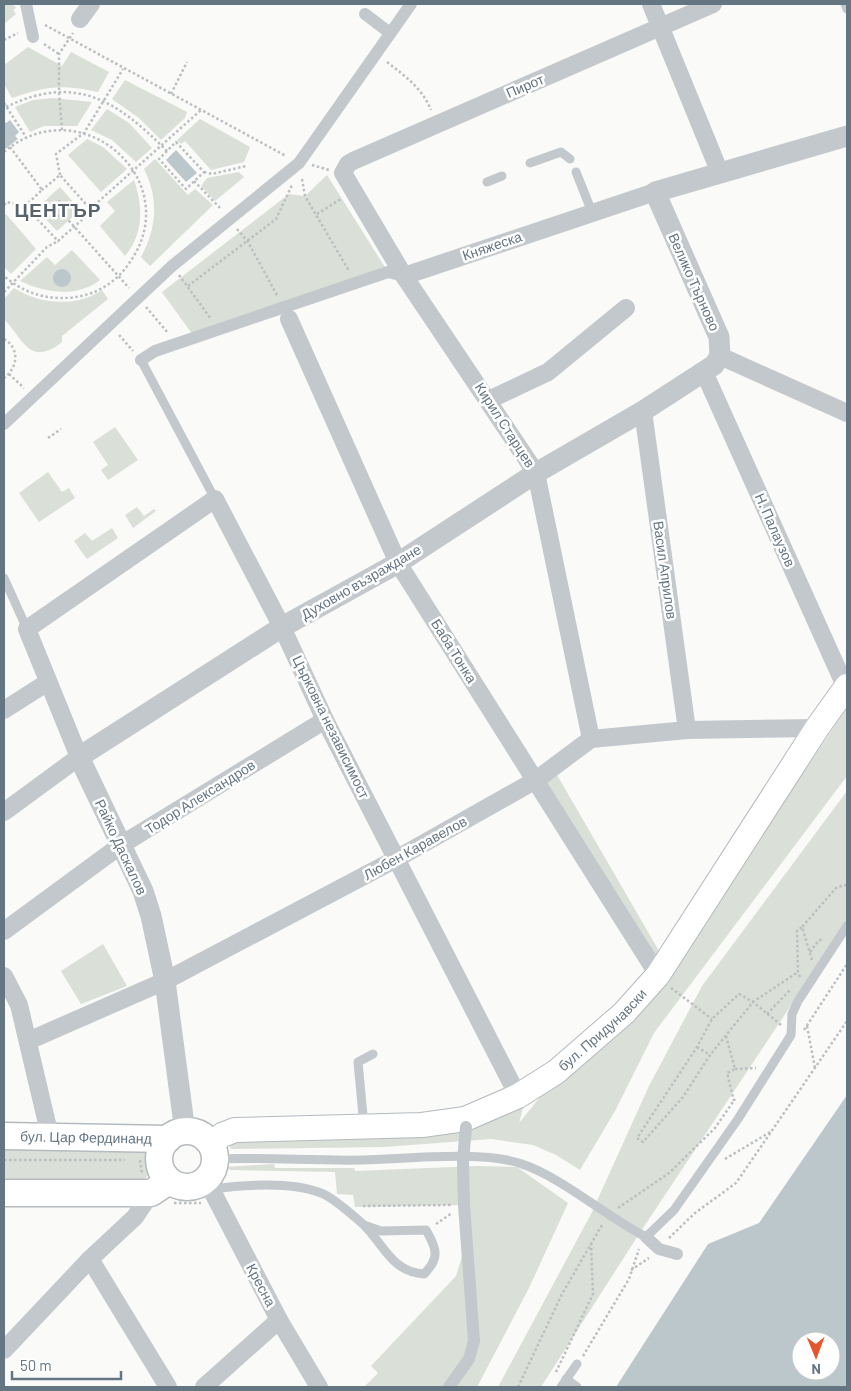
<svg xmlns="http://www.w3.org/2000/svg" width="851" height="1391" viewBox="0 0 851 1391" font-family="Barlow,sans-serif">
<rect width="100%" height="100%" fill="#fafaf8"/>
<g fill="#dadfd7">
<polygon points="4,4 13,4 16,8 13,10 16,14 4,24"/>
<path d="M 28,47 L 62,66 L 71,52 L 109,72 L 98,92 C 61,84 47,86 12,98 L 4,84 L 4,65 Z"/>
<polygon points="125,80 187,112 185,118 161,140 139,118 112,99"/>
<polygon points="52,98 92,102 77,126 44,126 30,132 15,107 33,100"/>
<polygon points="107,109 129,123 152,148 136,162 112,140 91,130"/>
<polygon points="200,119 250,147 244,162 211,170 185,141 181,144 177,140"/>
<polygon points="87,139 103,147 127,169 101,192 68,155"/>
<path d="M 155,159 L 188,195 L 195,189 L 213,205 L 150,266 L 141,257 C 157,228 159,199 144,169 Z"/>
<polygon points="239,172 244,177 215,201 201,186 207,178"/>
<polygon points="327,175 388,272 195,338 162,292 289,194 305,196"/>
<path d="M 134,180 C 143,206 144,234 125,256 L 100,226 L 115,211 L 107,202 Z"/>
<polygon points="60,187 80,210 57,231 36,209"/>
<polygon points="6,214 36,249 11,274 4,267 4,216"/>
<path d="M 72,250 L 100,280 C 76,298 46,293 20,281 L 47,257 L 55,265 Z"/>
<path d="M 14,288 C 39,304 76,308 102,290 L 108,299 L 62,336 L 62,342 C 29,368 23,338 4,319 L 4,299 Z"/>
<polygon points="115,427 138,460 108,480 101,470 108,465 93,442"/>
<polygon points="48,472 62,492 69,488 75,498 39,522 19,493"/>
<polygon points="137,507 144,516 154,509 156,511 133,528 125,515"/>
<polygon points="112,528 118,538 87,559 74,541 85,533 92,541"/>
<polygon points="847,708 847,776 654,1033 615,1111 580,1170 556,1155 533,1145 491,1139 384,1147 231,1149 227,1142 524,1104 519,1123 541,1096 592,1053 704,918"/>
<polygon points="553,768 666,963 660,973 528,783"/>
<polygon points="847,791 847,921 639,1234 541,1387 498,1387 591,1214 649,1086 702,986"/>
<polygon points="103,944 127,986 81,1004 61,971"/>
<polygon points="4,1143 142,1143 151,1155 152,1172 140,1183 4,1185"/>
<polygon points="274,1164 275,1168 354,1168 355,1171 477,1166 517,1167 568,1203 529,1288 477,1387 364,1387 378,1373 371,1366 456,1276 462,1256 460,1205 355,1207 353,1195 337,1194 335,1172 231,1170 224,1167"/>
</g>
<g fill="#bbc7cb" fill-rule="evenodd">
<polygon points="10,120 19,132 15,136 18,139 4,150 4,121 6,123"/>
<polygon points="176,150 197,173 186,182 166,160"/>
<circle cx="62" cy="278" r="9"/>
<path d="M 847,1095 L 847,1387 L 616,1387 L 708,1244 L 759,1223 ZM 801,1341 L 831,1341 L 831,1371 L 801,1371 Z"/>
</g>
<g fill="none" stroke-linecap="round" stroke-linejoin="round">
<defs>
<g id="secondary">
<path id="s1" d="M 211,1144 L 222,1135 L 235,1130 L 422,1125 L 465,1119 L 518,1096 L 556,1072 L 624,1013 L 658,975 L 817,728 L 847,686"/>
</g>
<g id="primary">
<circle cx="187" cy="1159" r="28"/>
<path id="s2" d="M 4,1136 L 168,1139"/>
<polyline points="4,1193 151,1193 169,1181"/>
</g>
</defs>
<use href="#secondary" stroke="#b3babf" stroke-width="26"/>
<use href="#primary" stroke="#b5babe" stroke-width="29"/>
<g stroke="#bbbfc2" stroke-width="2.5" stroke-dasharray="2.5 2.5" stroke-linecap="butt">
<polyline points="45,25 286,156"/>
<polyline points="4,40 18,33"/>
<polyline points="44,44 59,54"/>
<path d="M 387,62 C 406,77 422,88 431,110"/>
<polyline points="171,94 187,62"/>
<polyline points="4,103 26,137"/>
<path d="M 6,107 C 76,73 117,101 167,151"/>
<polyline points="62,130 59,92 59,54 73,33"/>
<polygon points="176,142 204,172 186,189 159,159"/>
<polyline points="10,147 42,190 25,206 58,241 92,211 60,175 42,190"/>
<path d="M 4,152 C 80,87 187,180 130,262 C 119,279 101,292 81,296 C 53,302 26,295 4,276"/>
<polyline points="312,165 329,170"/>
<polyline points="204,172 212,174 246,166"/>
<polyline points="60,175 56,154 84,133 123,69"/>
<polyline points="302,179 305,196 349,271"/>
<polyline points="194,181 221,209"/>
<polygon points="59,201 66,209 57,217 50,209"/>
<polyline points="4,205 7,202 25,206"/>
<polyline points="92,210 98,202 201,110"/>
<polyline points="62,213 129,288"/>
<polyline points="317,214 341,199"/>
<polyline points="237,229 248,242 278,297"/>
<polyline points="179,275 211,319"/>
<polyline points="188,286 276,219 292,185"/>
<polyline points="4,292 47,247 58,241"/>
<polyline points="146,307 168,333"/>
<polyline points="119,335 133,351"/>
<path d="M 4,339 C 20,348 18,368 4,378"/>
<polyline points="9,374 24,388"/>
<polyline points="48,438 61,429"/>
<polyline points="810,952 819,940 823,940"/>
<polyline points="812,960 802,927 837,887 847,885"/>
<polyline points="800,977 798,972 797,931 802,927"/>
<polyline points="671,988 712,1019"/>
<polyline points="767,1014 791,989"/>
<polyline points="781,1025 753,1002 739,994 712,1019 697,1047 637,1138 643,1142 683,1097 710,1055 753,1002 798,972"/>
<polyline points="807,1026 815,1068"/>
<polyline points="804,1030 847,964"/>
<polyline points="726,1036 735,1069 727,1073 734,1101"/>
<polyline points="697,1047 710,1055"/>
<polyline points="735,1069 756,1068"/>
<polyline points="725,1159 772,1131"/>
<polyline points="4,1160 125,1160"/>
<polyline points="140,1160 142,1174"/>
<polyline points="174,1203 201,1203"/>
<polyline points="363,1206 452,1205"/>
<polyline points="618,1208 669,1173 715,1128 735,1099"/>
<polyline points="436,1224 452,1213"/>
<polyline points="669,1238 695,1213 736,1183 847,1021"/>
<polyline points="631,1270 649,1258"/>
<polyline points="583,1356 629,1279 639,1249"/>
<polyline points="556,1372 593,1294 591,1244"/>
<polyline points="518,1387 562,1294 602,1225"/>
</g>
<g stroke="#c3c8cc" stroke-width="9">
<polyline points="845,4 847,9"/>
<polyline points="530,163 561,152 570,159"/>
<polyline points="576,172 592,212"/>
<polyline points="487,182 502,176"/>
<polyline points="141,360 215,499"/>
<polyline points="4,578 27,629"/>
<polyline points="364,1126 358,1062 373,1054"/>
<path d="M 215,1159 C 264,1157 314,1161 363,1160 C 406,1159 483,1150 522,1164 C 563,1178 605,1216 646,1237 L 674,1210 L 738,1119 L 791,1035 L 792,1014 L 798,1001 L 847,926"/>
<path d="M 211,1189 C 242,1185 291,1181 321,1193 C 332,1197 355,1217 364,1225 C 384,1245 392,1272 424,1274 C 440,1258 437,1249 426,1230 L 381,1231 L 364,1225"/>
<polyline points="566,1379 577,1387"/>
<polyline points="561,1387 577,1364"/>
</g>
<g stroke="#c3c8cc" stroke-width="12">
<polyline points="26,4 33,37"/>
<polyline points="365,14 390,33"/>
<polyline points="141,360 155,351 388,272 404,276"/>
<polyline points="4,424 172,266 299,163 411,4"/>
<polyline points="646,1237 659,1249 677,1254"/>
<polyline points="449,1387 469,1359 474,1341 464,1205 463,1161"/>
</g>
<g stroke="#c3c8cc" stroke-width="18">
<polyline points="651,4 720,173"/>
<polyline points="80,19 91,4"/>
<polyline points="404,276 655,192"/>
<polyline points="289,319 398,563 658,975"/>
<polyline points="720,356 847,413"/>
<polyline points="704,372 846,688"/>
<polyline points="489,400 548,372 626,308"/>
<polyline points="643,411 687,730"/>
<polyline points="4,710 48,682"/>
<polyline points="591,739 536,473 404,276 343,173 348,164 353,161 713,4"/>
<polyline points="4,812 79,757 27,629 215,499 282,627 325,720 518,1096"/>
<polyline points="4,931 121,845 325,720"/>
<polyline points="4,976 19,1005 50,1136"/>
<polyline points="28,1041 165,981 396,859 536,780 591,739 687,730 817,728"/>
<polyline points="204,1182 211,1189 279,1320 319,1387"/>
<polyline points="90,1259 168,1387"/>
<polyline points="4,1350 90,1259 135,1217 151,1193"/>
<polyline points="204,1387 279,1320"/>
</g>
<polyline stroke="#c3c8cc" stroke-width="21" points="185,1132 165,981 151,916 143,891 79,757 282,627 398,563 536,473 643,411 714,365 720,356 719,337 655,192 847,136"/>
<use href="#secondary" stroke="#fff" stroke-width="24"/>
<use href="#primary" stroke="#fff" stroke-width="26"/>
<polyline stroke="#c3c8cc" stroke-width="12" points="463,1161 466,1127"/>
</g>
<g text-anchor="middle" stroke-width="5" stroke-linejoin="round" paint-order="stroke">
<g font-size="14" fill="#657683" stroke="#fff">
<text transform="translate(525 86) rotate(-23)" y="5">Пирот</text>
<text transform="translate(492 246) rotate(-19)" y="5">Княжеска</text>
<text transform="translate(694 282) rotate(66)" y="5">Велико Търново</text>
<text transform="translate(505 425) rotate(57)" y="5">Кирил Старцев</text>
<text transform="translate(775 530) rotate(66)" y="5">Н. Палаузов</text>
<text transform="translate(665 570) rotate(82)" y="5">Васил Априлов</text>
<text transform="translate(361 582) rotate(-30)" y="5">Духовно възраждане</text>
<text transform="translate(454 651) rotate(58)" y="5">Баба Тонка</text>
<text transform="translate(331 727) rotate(64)" y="5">Църковна независимост</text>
<text transform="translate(200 797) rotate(-32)" y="5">Тодор Александров</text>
<text transform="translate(121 847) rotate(65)" y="5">Райко Даскалов</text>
<text transform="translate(415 848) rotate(-29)" y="5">Любен Каравелов</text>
<text dy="5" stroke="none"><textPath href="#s1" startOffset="424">бул. Придунавски</textPath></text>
<text dy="5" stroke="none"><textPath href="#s2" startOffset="82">бул. Цар Фердинанд</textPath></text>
<text transform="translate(261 1285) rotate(62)" y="5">Кресна</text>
</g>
<g font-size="19" font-weight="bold" letter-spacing="1" fill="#57646e" stroke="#fff">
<text x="58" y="217">ЦЕНТЪР</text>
</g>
</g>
<rect width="851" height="1391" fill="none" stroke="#657683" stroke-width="10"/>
<g transform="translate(816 1356) rotate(179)"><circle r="24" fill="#ffffff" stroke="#c1c8cd"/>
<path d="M0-4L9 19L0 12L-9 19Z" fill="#e4572e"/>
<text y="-8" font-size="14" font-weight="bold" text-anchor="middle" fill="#657683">N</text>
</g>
<path d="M12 1371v8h109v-8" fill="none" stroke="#657683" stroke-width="2.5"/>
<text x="20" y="1371" font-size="15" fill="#657683" stroke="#ffffff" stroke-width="4" paint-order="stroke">50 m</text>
</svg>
